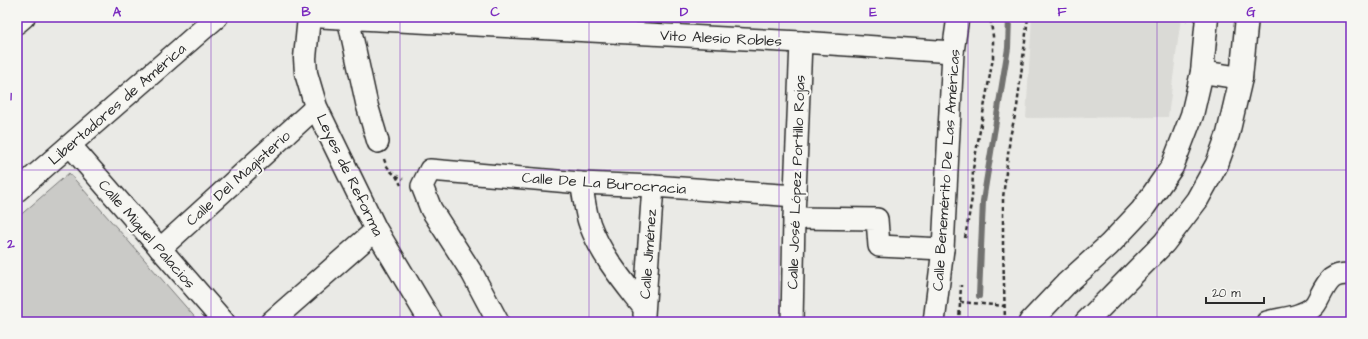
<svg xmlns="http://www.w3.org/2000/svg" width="1368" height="339" viewBox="0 0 1368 339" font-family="'Architects Daughter',sans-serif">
<rect width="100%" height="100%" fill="#eaeae6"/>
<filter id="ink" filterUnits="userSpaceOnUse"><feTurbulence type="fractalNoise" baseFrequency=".025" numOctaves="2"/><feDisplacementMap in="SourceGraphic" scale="8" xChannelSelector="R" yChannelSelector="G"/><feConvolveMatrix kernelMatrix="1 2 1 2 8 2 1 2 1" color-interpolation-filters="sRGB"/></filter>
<g filter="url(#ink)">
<polygon fill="#dadad6" points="1032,17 1181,17 1168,117 1026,118"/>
<polygon fill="#cacac7" stroke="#7a7a79" points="69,173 199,322 17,322 17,218"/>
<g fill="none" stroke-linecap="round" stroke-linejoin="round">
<polyline stroke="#727270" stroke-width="6" points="979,296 983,201 1008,48 1009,17"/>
<defs>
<g id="street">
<polyline points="321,17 801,42 953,52"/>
<polyline points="348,18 367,105 378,142"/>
<polyline points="17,23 24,17"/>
<polyline points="70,145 224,322"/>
<path d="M 581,183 C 584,196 585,212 590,225 C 602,257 624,282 644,308"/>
<polyline points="17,191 217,17"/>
<polyline points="794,218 877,219 879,246 943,249"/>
<polyline points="160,249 316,107"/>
<polyline points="644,315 653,186"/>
<polyline points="271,322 376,230"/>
<polyline points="498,322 472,273 431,209 422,186 430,170 581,183 653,186 795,196"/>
<polyline points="792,322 794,218 801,42"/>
<polyline points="934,322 943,249 953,52 958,17"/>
<path d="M 1267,322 C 1282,318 1303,317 1314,306 C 1316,304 1318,300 1319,298 C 1328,281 1331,273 1351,274"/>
</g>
<g id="secondary">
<polyline points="309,17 305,58 306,73 316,107 376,230 431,322"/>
<polyline points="1202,72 1241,78"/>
<polyline points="1030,322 1066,284 1109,245 1142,210 1172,167 1192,115 1202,72 1207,17"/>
<polyline points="1086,322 1164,243 1197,200 1217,164 1228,134 1241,78 1247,17"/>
</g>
</defs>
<use href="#street" stroke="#2b2b2b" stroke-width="24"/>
<use href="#secondary" stroke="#2b2b2b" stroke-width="25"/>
<g stroke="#2b2b2b" stroke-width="2.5" stroke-dasharray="4 3" stroke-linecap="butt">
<polyline points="1181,17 1186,22"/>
<path d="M 384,159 C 387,169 393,175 403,179"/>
<polyline points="396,176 401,185"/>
<polyline points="965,238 972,198 973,169 993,58 993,36 990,17"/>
<polyline points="960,302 1005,306"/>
<polyline points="959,322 961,285"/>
<polyline points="1005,322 1003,245 1003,198 1010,137 1017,107 1028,17"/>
</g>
<use href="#street" stroke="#f6f6f2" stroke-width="21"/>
<use href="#secondary" stroke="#f6f6f2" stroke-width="22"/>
</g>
</g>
<path fill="none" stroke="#7b2cbf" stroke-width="1" stroke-opacity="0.55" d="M 211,17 L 211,322M 400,17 L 400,322M 589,17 L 589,322M 779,17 L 779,322M 968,17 L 968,322M 1157,17 L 1157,322M 17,170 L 1351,170"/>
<g text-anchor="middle" stroke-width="4" stroke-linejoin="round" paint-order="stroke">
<g font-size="15" fill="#2b2b2b" stroke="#f6f6f2">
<text transform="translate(721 38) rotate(3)" y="5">Vito Alesio Robles</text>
<text transform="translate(117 104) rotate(-41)" y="5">Libertadores de América</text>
<text transform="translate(946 170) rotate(-86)" y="5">Calle Benemérito De Las Américas</text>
<text transform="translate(350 175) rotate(64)" y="5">Leyes de Reforma</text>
<text transform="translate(238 178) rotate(-42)" y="5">Calle Del Magisterio</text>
<text transform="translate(796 182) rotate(-88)" y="5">Calle José López Portillo Rojas</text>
<text transform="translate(604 183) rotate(4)" y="5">Calle De La Burocracia</text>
<text transform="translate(147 234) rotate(49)" y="5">Calle Miguel Palacios</text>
<text transform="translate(648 254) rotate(-86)" y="5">Calle Jiménez</text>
</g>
</g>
<rect width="1368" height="339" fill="none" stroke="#f6f6f2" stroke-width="44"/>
<path d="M1206 297v6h58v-6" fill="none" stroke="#2b2b2b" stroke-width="2"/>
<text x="1212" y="297" font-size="12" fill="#2b2b2b" stroke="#f6f6f2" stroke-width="3" paint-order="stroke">20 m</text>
<rect x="22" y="22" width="1324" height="295" fill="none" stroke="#7b2cbf" stroke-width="1.5"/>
<g font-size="13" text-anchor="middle" font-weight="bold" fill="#7b2cbf">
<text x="117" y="16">A</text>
<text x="306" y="16">B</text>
<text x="495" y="16">C</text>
<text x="684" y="16">D</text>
<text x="873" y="16">E</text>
<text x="1062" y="16">F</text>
<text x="1251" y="16">G</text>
<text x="11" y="100">1</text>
<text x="11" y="248">2</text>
</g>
</svg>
